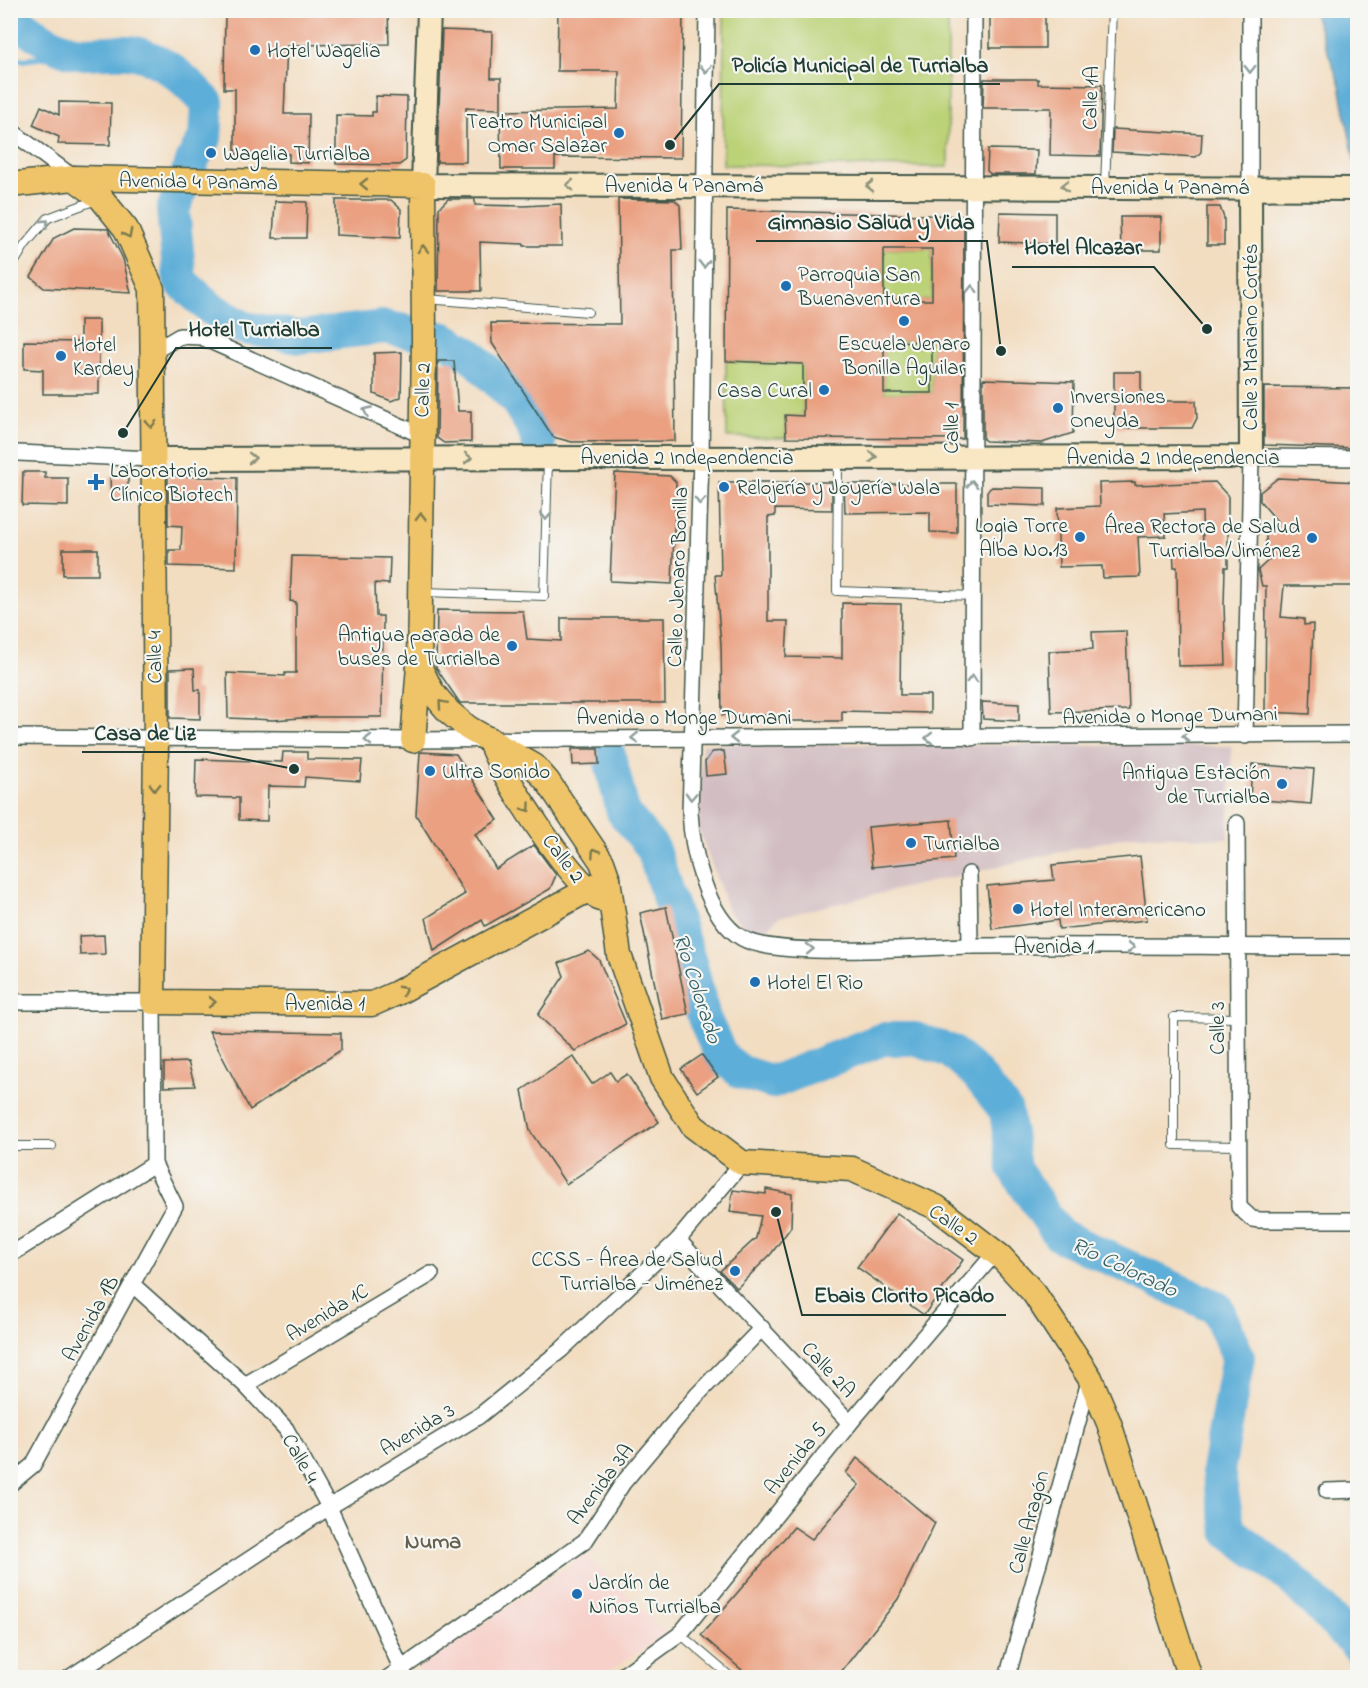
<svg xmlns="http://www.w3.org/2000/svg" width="1368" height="1688" viewBox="0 0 1368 1688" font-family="'Indie Flower',sans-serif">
<rect width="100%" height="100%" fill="#f6f6f2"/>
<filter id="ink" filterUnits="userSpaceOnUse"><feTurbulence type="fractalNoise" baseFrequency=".0167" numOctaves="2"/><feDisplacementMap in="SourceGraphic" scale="12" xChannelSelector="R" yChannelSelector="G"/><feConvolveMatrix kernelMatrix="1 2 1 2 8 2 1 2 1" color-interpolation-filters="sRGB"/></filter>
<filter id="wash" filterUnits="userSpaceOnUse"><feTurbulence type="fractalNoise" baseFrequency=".008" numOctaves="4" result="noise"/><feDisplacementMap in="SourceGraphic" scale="24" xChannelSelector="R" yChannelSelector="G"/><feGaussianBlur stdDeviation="1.35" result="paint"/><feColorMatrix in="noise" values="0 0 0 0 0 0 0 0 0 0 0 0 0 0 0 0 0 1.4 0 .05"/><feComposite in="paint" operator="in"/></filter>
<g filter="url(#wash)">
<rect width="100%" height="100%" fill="#f2ddc1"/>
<polygon fill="#f7d0ca" points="586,1554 667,1634 599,1677 421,1677 417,1669"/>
<polygon fill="#d2bec2" points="702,744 1232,746 1228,839 1133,835 779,917 767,929 751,931 729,913 699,830"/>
<g fill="#bbd277" stroke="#6d8856" stroke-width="1.5">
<polygon points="724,11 948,11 948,167 723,165"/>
<rect x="884" y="249" width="48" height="51"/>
<polygon points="884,341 932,342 932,393 884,393"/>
<polygon points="726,361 803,364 803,416 786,416 786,438 727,437"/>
</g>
<polygon fill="#5daed8" stroke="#3e7686" stroke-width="1.5" points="1313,11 1357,11 1357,175 1340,85"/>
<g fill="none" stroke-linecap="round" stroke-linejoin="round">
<polyline stroke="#5daed8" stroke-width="6" points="10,58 22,60 79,53"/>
<g stroke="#5daed8" stroke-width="34">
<path d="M 10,14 C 29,31 57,52 83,53 C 100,53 119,50 135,53 C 164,59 188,82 207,103 L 205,138 L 194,157 L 173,210 L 180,281 L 210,308 L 244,328 L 299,337 L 384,327 L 445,339 L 472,356 L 516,400 L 533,427 L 539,444"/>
<polyline points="609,755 623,812 652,847 691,966 704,1018 722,1057 741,1072 773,1082 883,1039 915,1039 950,1051 976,1073 1006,1111 1014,1169 1059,1235 1217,1308 1238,1357 1218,1471 1229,1531 1292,1579 1358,1647"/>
</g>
</g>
<g id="blocks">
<g fill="#eaa081" fill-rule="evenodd">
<polygon points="225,10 388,10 389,44 287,45 284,114 309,114 308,163 289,162 289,154 235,154 235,89 224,89"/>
<polygon points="558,10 683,10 681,158 555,157 555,169 501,169 500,111 618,109 619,71 557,71"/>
<rect x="990" y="10" width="55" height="38"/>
<polygon points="442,30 492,32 491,78 501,78 501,109 466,108 466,162 437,162"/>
<polygon points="984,79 1038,79 1038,84 1102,85 1100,156 1050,155 1051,108 983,108"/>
<polygon points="376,96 407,97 406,160 399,165 336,164 336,115 372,116 372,112 376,112"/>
<polygon points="59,102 111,103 110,145 58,144 59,137 33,125 41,106 59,115"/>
<polygon points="1113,129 1202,134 1201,152 1196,157 1112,152"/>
<polygon points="988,149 1037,150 1036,174 991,174 987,171"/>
<polygon points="448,199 475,199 475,205 523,206 561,204 562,246 524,246 524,244 480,242 481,291 438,291 439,208"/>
<polygon points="618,199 675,200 680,205 682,250 673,250 675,441 572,442 553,437 492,343 491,323 620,324"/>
<polygon points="336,200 391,200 401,209 400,238 336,235"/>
<polygon points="275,201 307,202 306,238 273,238"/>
<polygon points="1207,207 1220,207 1224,218 1224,245 1207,245"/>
<path d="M 727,210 L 964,216 L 963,439 L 786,438 L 785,415 L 803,416 L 803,364 L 726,361 ZM 884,249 L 932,249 L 932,300 L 884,300 ZM 884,341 L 932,342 L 932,393 L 884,393 Z"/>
<polygon points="1000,212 1055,213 1055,244 999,242"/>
<polygon points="1120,217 1161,217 1161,250 1121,250"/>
<polygon points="74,228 108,229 123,259 131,293 44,288 31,277 54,238"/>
<polygon points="80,320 99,320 99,394 43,394 43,370 24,369 24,341 80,342"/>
<polygon points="402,352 401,397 391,401 374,394 374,353"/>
<polygon points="438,361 454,361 458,411 471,411 471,442 444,443 437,438"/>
<polygon points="1114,372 1141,372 1141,401 1196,401 1197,418 1192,428 1114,428"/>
<polygon points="983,379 1074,382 1073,433 1042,443 986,441 983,439"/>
<polygon points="1264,387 1358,388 1358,448 1264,445"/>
<polygon points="23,472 45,472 45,478 68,478 68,506 22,505"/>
<polygon points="615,473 670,476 676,482 672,584 610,581"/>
<polygon points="168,476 237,478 236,568 169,566 169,550 181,550 182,526 168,525"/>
<polygon points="110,477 128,477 128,499 111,500"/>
<polygon points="1278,478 1358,482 1358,586 1284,586 1281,617 1304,619 1304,625 1313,624 1310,714 1265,712 1266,586 1262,586 1258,570 1273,556 1266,548 1266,528 1277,521 1260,501 1260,492"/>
<polygon points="719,482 832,482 832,510 775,509 775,516 768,517 768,621 788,621 786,657 842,658 842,603 901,604 900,695 930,695 930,713 842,711 842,721 787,721 787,715 722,715 721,644 715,575 721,575"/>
<polygon points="1135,482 1135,485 1215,482 1228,496 1228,567 1225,567 1224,605 1226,665 1178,666 1177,567 1174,567 1173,547 1203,547 1202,512 1164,514 1166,536 1138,537 1140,577 1103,578 1102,566 1059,567 1057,508 1100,506 1099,483"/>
<polygon points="844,484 957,484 957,533 930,532 930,512 845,513"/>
<polygon points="992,487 1045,488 1045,506 987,504 987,491"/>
<rect x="63" y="549" width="35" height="26"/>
<polygon points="292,556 390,558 389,584 375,583 376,616 383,616 382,717 315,717 273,720 228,718 227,673 285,676 285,673 296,673 296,602 290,601"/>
<polygon points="437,610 523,611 527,639 561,641 561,618 664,618 665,703 460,703 436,668"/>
<polygon points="1126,631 1129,710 1051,712 1049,651 1093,649 1092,632"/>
<polygon points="194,668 195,690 200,690 200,719 170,718 170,669"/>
<polygon points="982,702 1019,704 1019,721 983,719"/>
<polygon points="572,749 598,749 599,764 573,765"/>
<polygon points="724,751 727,774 706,776 705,762 712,752"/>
<polygon points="283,752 307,752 307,759 362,760 360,781 305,777 304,787 268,786 267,821 239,820 239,798 195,797 196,759 282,762"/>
<polygon points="420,752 456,754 498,820 475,834 496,869 534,845 556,875 550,889 485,926 482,920 434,951 426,918 465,894 416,815"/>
<polygon points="1252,764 1314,769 1311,804 1250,799"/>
<polygon points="951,820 954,859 872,867 868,827"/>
<polygon points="1140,856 1147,920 1059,929 1058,920 992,929 987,886 1054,880 1052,865"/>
<polygon points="666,907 688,1014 662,1019 640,913"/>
<polygon points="104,935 105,954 80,955 79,936"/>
<polygon points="589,951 599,960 626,1024 575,1051 538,1015 564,976 559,963"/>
<polygon points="209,1031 341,1033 341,1050 250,1110"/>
<polygon points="702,1055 718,1077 697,1092 681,1069"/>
<polygon points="573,1056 592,1084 610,1072 616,1081 627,1074 659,1122 566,1184 530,1131 522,1090"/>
<polygon points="188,1062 195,1086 164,1087 164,1063"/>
<polygon points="766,1189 792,1194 791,1227 771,1254 737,1288 720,1271 756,1238 761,1216 730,1212 733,1190 766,1194"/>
<polygon points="897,1213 963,1260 924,1315 857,1267"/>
<polygon points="857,1458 935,1523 898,1599 837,1677 750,1677 701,1635 794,1527 812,1539 859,1485 846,1473"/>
</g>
</g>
</g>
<g filter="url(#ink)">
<use href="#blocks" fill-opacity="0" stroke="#3f5549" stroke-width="1.5"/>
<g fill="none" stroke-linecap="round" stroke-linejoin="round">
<defs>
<g id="lane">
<polyline points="1105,186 1112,10"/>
<polyline points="10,270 25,245 48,218 96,200"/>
<polyline points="426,299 588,312"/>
<polyline points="838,459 837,591 972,596"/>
<polyline points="423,592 544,596 548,459"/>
<polyline points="10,1146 52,1146"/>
<polyline points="1238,1146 1174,1145 1174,1017 1239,1018"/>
<polyline points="680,1634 732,1678"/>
</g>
<g id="street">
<path d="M 707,10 L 701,458 L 690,812 C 692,850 706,917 742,938 C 777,959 920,947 967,946 C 1097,945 1227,947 1358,947"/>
<polyline points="10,130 74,178"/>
<polyline points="1250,187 1250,10"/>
<polyline points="151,353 180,336 201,337 421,435"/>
<polyline points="18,453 152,459"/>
<polyline points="1245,736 1251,457 1358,458"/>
<polyline points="10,737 413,740 1358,734"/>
<polyline points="972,738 974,10"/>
<polyline points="1237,823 1239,1207 1252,1219 1260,1220 1358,1220"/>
<polyline points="969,874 970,946"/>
<polyline points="10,1002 153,1002 154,1164 175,1206 33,1465 10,1484"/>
<polyline points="678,1240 850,1423"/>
<polyline points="10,1255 154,1164"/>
<polyline points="133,1285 245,1385 286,1429 329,1507 405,1677"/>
<polyline points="245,1385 431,1274"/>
<polyline points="1327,1491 1358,1490"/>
<polyline points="10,1677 11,1678"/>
<polyline points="69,1678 329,1507 479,1416 561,1350 678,1240 742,1163"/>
<polyline points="388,1678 585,1541 623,1483 697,1395 762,1328"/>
<polyline points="619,1678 680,1634 850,1423 995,1253"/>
<polyline points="1007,1678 1090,1378"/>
</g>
<g id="secondary">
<polyline points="429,10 423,185 1358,189"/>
<polyline points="152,459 1251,457 1250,187"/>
</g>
<g id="primary">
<polyline points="74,178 101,198 126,229 152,289 156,740 153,1002 372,1004 397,993 608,879"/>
<polyline points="10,185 74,178 423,185 424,339 419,666 432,692 449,712 468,728 534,766 548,782 602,862 608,879 619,955 662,1078 693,1126 742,1163 852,1169 936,1207 1001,1257 1034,1293 1090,1378 1109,1423 1190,1678"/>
<path d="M 489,739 C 505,782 564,872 600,899"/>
<polyline points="413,740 419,666"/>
</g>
</defs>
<use href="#lane" stroke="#3f5549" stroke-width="10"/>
<use href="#street" stroke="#3f5549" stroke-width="18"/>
<use href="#secondary" stroke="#3f5549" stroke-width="26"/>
<use href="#primary" stroke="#3f5549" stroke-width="27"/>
<use href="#lane" stroke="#fff" stroke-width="8"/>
<use href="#street" stroke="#fff" stroke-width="15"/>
<use href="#secondary" stroke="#f9e7c3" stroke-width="22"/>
<use href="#primary" stroke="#efc469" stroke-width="24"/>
</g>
<defs><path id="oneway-chevron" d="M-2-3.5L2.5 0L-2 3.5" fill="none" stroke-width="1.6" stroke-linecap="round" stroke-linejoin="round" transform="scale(1.5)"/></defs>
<g stroke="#8f9e9a">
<use href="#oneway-chevron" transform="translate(706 69) rotate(91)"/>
<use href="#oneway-chevron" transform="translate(1250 69) rotate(90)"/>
<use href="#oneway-chevron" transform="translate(45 223) rotate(-43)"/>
<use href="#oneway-chevron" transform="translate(704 264) rotate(91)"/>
<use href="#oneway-chevron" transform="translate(972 289) rotate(-90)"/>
<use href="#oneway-chevron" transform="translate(367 411) rotate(-156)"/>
<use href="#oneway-chevron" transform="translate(972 484) rotate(-90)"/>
<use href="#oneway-chevron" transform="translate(700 501) rotate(92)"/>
<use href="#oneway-chevron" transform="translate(546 516) rotate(92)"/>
<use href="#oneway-chevron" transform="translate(972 679) rotate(-90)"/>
<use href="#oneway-chevron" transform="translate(1186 736) rotate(179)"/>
<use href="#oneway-chevron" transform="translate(635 738) rotate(179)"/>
<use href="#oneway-chevron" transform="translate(734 738) rotate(-180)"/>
<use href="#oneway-chevron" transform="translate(929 738) rotate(-180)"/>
<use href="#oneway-chevron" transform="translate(368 740) rotate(-180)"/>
<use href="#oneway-chevron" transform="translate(691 796) rotate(93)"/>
<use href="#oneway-chevron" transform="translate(1131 947)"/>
<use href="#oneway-chevron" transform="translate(810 949) rotate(-1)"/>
</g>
<g stroke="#7d7a4c">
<use href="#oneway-chevron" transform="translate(364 184) rotate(-179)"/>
<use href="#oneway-chevron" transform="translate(128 234) rotate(63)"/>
<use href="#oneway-chevron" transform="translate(423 249) rotate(-91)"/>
<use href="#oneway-chevron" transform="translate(151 424) rotate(90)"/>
<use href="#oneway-chevron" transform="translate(421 517) rotate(-90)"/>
<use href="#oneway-chevron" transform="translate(442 704) rotate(-131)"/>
<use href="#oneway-chevron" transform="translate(155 787) rotate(91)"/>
<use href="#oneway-chevron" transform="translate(527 808) rotate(55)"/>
<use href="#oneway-chevron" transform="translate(595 852) rotate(-124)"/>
<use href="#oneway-chevron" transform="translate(403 990) rotate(-28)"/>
<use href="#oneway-chevron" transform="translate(212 1002) rotate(1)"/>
</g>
<g stroke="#8c927c">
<use href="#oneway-chevron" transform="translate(570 185) rotate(-180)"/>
<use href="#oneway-chevron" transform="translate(870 186) rotate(-180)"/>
<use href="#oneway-chevron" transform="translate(1065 186) rotate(-180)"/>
<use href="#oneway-chevron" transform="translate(873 457)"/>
<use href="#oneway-chevron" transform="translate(252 458)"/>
<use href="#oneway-chevron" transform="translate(468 458)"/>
</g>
</g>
<g fill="#1f6fb2" stroke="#f6f6f2" stroke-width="2">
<circle cx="255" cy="50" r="6"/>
<circle cx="619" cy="133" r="6"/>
<circle cx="211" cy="153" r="6"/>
<circle cx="786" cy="286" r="6"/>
<circle cx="904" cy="321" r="6"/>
<circle cx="61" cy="356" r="6"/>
<circle cx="824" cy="390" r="6"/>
<circle cx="1058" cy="408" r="6"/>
<path d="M93 473h6v6h6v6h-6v6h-6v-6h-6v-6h6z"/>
<circle cx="724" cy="487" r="6"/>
<circle cx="1080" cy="537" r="6"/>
<circle cx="1312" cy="538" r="6"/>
<circle cx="512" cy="646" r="6"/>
<circle cx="430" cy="771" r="6"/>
<circle cx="1282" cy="784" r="6"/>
<circle cx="911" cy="843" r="6"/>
<circle cx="1018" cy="909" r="6"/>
<circle cx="755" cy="982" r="6"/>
<circle cx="735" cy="1271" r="6"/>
<circle cx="577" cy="1594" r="6"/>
</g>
<g text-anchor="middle" stroke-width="4.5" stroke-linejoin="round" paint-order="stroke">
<g font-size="21" fill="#1f3d34" stroke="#f6f6f2" text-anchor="start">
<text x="267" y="57">Hotel Wagelia</text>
<text x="607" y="128" text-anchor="end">Teatro Municipal<tspan x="607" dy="24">Omar Salazar</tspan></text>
<text x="223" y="160">Wagelia Turrialba</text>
<text x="798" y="281">Parroquia San<tspan x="798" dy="24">Buenaventura</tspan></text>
<text x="904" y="350" text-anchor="middle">Escuela Jenaro<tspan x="904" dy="24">Bonilla Aguilar</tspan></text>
<text x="73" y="351">Hotel<tspan x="73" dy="24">Kardey</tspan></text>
<text x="812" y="397" text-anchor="end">Casa Cural</text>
<text x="1070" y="403">Inversiones<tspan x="1070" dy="24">Oneyda</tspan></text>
<text x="110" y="477">Laboratorio<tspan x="110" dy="24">Clínico Biotech</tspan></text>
<text x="736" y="494">Relojería y Joyería Wala</text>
<text x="1068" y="532" text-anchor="end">Logia Torre<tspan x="1068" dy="24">Alba No.13</tspan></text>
<text x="1300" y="533" text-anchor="end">Área Rectora de Salud<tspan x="1300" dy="24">Turrialba/Jiménez</tspan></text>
<text x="500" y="641" text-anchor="end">Antigua parada de<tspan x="500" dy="24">buses de Turrialba</tspan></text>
<text x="442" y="778">Ultra Sonido</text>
<text x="1270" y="779" text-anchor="end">Antigua Estación<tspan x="1270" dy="24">de Turrialba</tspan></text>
<text x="923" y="850">Turrialba</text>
<text x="1030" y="916">Hotel Interamericano</text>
<text x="767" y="989">Hotel El Rio</text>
<text x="723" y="1266" text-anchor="end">CCSS - Área de Salud<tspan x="723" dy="24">Turrialba - Jiménez</tspan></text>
<text x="589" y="1589">Jardín de<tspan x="589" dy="24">Niños Turrialba</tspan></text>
</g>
<g font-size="21" fill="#1f3d34" stroke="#f6f6f2">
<text transform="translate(1090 98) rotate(-88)" y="7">Calle 1A</text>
<text transform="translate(198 181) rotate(1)" y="7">Avenida 4 Panamá</text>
<text x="684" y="192">Avenida 4 Panamá</text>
<text x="1170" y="194">Avenida 4 Panamá</text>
<text transform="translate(1250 337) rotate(-90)" y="7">Calle 3 Mariano Cortés</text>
<text transform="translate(422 390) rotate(-88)" y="7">Calle 2</text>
<text transform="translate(951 428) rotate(-90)" y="7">Calle 1</text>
<text x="687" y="464">Avenida 2 Independencia</text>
<text x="1173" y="464">Avenida 2 Independencia</text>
<text transform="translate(677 577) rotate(-88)" y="7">Calle 0 Jenaro Bonilla</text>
<text transform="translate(154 657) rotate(-91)" y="7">Calle 4</text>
<text transform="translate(1170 715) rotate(-1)" y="7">Avenida 0 Monge Dumani</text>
<text x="684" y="724">Avenida 0 Monge Dumani</text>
<text transform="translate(564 858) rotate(53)" y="7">Calle 2</text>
<text x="1054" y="953">Avenida 1</text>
<text x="325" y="1010">Avenida 1</text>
<text transform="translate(1217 1028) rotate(-90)" y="7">Calle 3</text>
<text transform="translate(954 1224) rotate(35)" y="7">Calle 2</text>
<text transform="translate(327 1312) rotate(-31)" y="7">Avenida 1C</text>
<text transform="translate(90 1318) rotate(-61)" y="7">Avenida 1B</text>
<text transform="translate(829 1369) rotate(47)" y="7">Calle 2A</text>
<text transform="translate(417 1429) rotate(-31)" y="7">Avenida 3</text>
<text transform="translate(301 1458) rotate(60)" y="7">Calle 4</text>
<text transform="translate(795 1458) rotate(-51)" y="7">Avenida 5</text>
<text transform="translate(600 1484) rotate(-53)" y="7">Avenida 3A</text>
<text transform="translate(1028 1522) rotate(-75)" y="7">Calle Aragón</text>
</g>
<g font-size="22" font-style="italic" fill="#325f65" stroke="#f6f6f2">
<text transform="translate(699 988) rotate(72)" y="8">Río Colorado</text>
<text transform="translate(1125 1266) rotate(25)" y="8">Río Colorado</text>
</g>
<g font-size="22" font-weight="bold" fill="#66604f" stroke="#f6f6f2">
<text x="433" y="1548">Numa</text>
</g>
</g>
<path fill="none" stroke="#1f3d34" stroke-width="2" d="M670 145L719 84H1000M1001 351L987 241H756M1207 329L1154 267H1012M123 433L176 348H332M294 769L208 752H82M776 1212L802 1315H1006"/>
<g fill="#1f3d34" stroke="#f6f6f2" stroke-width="2">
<circle cx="670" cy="145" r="6"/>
<circle cx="1001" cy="351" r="6"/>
<circle cx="1207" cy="329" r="6"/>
<circle cx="123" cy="433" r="6"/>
<circle cx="294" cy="769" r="6"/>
<circle cx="776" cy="1212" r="6"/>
</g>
<g font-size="22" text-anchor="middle" font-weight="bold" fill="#1f3d34" stroke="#f6f6f2" stroke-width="4.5" stroke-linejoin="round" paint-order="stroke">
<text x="860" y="72">Policía Municipal de Turrialba</text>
<text x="871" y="229">Gimnasio Salud y Vida</text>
<text x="1083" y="254">Hotel Alcazar</text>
<text x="254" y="336">Hotel Turrialba</text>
<text x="145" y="740">Casa de Liz</text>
<text x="904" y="1302">Ebais Clorito Picado</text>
</g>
<rect width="1368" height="1688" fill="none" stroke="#f6f6f2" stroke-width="36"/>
</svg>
